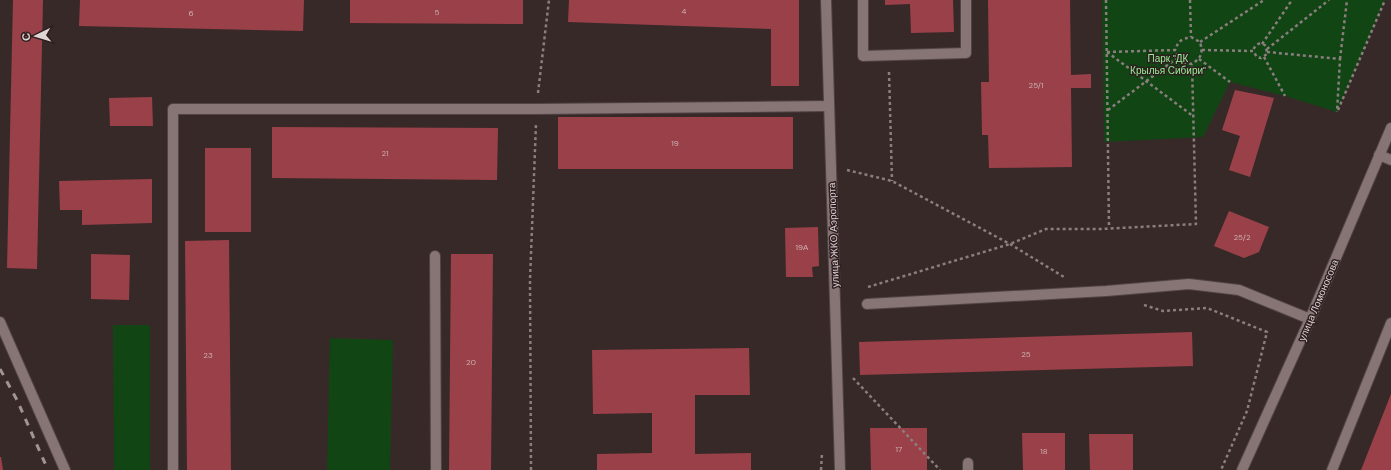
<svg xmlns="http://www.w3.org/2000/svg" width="1391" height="470" viewBox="0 0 1391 470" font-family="'DM Sans',sans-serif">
<rect width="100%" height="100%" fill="#382929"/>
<g fill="#124514">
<polygon points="1102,0 1385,0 1337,112 1285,96 1230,82 1203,137 1104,142"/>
<polygon points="113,325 150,325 150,470 114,470"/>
<polygon points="330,338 393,340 390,470 327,470"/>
</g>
<g fill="#9a4048">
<polygon points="13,0 43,0 37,269 7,268"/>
<polygon points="80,0 304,0 303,31 79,26"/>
<polygon points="350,0 523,0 523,24 350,23"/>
<polygon points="569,0 799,0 799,86 771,86 771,29 568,22"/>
<polygon points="885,0 953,0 954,32 911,33 910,4 885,5"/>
<polygon points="988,0 1070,0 1071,75 1091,74 1091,88 1071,88 1072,167 989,168 988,135 982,135 981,82 989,82"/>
<polygon points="1235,90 1274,98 1250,177 1229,170 1240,136 1222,130"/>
<polygon points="152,97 153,126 110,126 109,98"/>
<rect x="558" y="117" width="235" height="52"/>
<polygon points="272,127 498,128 497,180 272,178"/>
<rect x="205" y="148" width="46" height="84"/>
<polygon points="152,179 152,223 82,225 82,210 60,210 59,181"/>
<polygon points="1229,211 1269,227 1259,252 1244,258 1214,246"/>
<polygon points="818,227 819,266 812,267 813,277 786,277 785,228"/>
<polygon points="229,240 231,470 187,470 185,241"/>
<polygon points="91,254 130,255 129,300 91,299"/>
<polygon points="451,254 493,254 491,470 449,470"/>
<polygon points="1192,332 1193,366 860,375 859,342"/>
<polygon points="749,348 750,395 695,395 695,454 751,453 751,470 597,470 597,454 652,453 652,413 593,414 592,350"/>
<polygon points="1391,394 1391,470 1361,470"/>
<polygon points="870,428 927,428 927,470 871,470"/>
<polygon points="1022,433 1065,433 1065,470 1023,470"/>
<polygon points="1089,434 1133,434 1133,470 1090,470"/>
<polygon points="0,457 1,457 3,470 0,470"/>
</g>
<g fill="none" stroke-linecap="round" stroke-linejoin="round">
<defs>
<g id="minor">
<polyline points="826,0 840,470"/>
<polyline points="863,0 863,56 966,53 966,0"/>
<polyline points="1379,155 1391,160"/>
<polyline points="435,256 436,470"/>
<polyline points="867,304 1106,291 1189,284 1239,290 1310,319"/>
<polyline points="0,322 65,470"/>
<polyline points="968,463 968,470"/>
<polyline points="173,470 173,109 536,109 829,106"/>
<polyline points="1242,470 1310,319 1391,128"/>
<polyline points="1332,470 1391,323"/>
</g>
</defs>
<use href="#minor" stroke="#514445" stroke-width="12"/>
<g stroke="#8a7e7e" stroke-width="2.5" stroke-dasharray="3 3" stroke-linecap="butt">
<polyline points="1106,0 1109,228"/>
<polyline points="1190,0 1191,37"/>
<polyline points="1200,42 1264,0"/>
<polyline points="1262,44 1292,0"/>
<polyline points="1267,49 1329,0"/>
<path d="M 1202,50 L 1253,51 L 1257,57 L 1261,58 L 1267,54 L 1266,46 C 1260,41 1255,44 1253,51"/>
<path d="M 1107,52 L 1176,50 C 1178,62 1182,62 1192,64 C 1202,57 1203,53 1200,42 L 1191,37 C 1182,39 1177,41 1176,50"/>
<polyline points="1107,52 1193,116"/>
<polyline points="1267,52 1340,59 1337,112"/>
<polyline points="1264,57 1285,96"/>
<polyline points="1199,59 1230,82"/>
<polyline points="1340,59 1347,0"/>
<polyline points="889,72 892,181"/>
<polyline points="538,93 549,0"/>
<polyline points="1108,110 1177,58"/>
<polyline points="1338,110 1385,0"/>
<polyline points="847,170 892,181 1010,244 1064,277"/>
<polyline points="868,287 1010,244 1046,229 1101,229 1196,224 1192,64"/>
<polyline points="1144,305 1163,311 1207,308 1267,332 1247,411 1221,470"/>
<polyline points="853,378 940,470"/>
<polyline points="531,470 530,280 536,124"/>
<polyline points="821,470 822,453"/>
</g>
<use href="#minor" stroke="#877474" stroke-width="10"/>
<polyline stroke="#a09494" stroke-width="3" stroke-dasharray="7 7" stroke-linecap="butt" points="0,369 17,400 48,470"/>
</g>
<g text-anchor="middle" stroke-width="3" stroke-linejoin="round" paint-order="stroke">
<g font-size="8" fill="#ceb0b2">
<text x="684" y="14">4</text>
<text x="437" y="15">5</text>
<text x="191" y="16">6</text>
<text x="1036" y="88">25/1</text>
<text x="675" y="146">19</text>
<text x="385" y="156">21</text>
<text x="1242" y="240">25/2</text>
<text x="802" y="250">19А</text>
<text x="1026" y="357">25</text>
<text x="208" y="358">23</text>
<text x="471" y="365">20</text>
<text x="899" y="452">17</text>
<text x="1044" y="454">18</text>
</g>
<g font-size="10" fill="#97f095" stroke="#2e1f20">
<text x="1168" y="62">Парк "ДК<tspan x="1168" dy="12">Крылья Сибири"</tspan></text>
</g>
<g font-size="10" fill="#dfd5d5" stroke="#2e1f20">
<text transform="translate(833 235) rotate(-92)" y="4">улица ЖКО Аэропорта</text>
<text transform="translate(1318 300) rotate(-67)" y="4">улица Ломоносова</text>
</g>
</g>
<g transform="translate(36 36) rotate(265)" stroke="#2e1f20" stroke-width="3" paint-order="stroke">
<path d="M0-3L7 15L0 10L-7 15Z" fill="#dfd5d5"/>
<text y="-6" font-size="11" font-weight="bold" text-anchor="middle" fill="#dfd5d5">С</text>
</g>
</svg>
